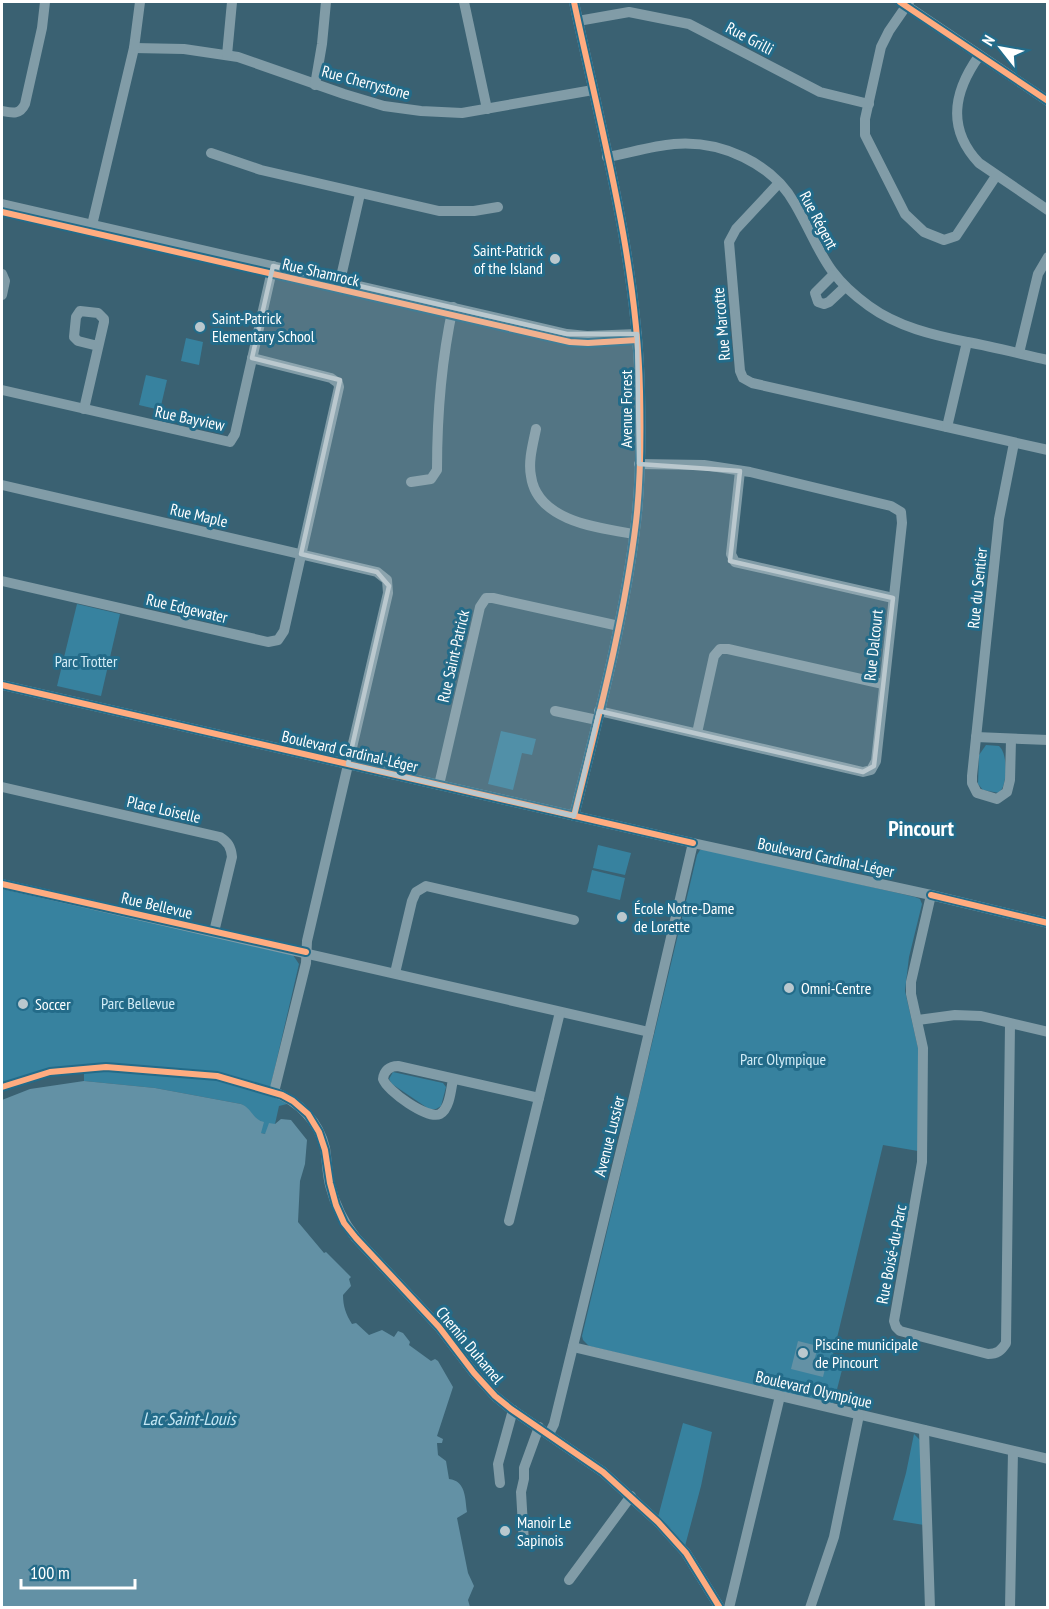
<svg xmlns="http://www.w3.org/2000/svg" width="1049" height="1609" viewBox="0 0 1049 1609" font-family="'PT Sans Narrow',sans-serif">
<rect width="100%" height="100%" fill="#3a6172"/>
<g fill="#37829f">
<polygon points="186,338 203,342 199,365 181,361"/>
<polygon points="146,375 167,380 160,410 139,405"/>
<polygon points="77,604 120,614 101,696 57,686"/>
<polygon points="501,731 536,739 532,755 522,753 513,790 488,784"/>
<path d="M 986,745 L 999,746 C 1008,754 1008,784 999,793 L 983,790 L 978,784 L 979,755 Z"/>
<polygon points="598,845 631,853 625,875 593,868"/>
<polygon points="706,849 915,897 920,899 922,904 909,957 905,991 918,1048 918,1151 883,1145 832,1359 844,1362 833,1405 589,1346 583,1340 582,1336 697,855 700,850"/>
<polygon points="592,870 625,878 620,900 587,892"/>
<path d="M 2,887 L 293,955 L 299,964 L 269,1093 L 287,1104 L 279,1106 L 275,1124 L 265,1134 L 261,1133 L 261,1121 C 251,1120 251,1108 241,1104 L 155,1088 L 84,1081 L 84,1066 L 56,1067 L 2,1083 Z"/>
<polygon points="393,1072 443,1083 446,1087 441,1106 436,1109 429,1109 392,1084 389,1079"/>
<polygon points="683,1423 712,1432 701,1486 685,1546 658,1517"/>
<polygon points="914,1434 920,1440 924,1525 893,1520 906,1473"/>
</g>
<g fill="#6391a5">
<path d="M 84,1081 L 155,1088 L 241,1104 C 252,1108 252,1119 264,1122 L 261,1133 L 265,1134 L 269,1123 L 275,1124 L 281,1119 L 291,1120 L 307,1140 L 305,1164 L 300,1181 L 298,1222 L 324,1253 L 326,1252 L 351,1277 L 349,1279 L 351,1286 L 343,1295 C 343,1306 346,1315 352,1324 L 356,1323 L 369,1335 L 382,1330 L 394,1337 L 398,1331 L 403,1333 L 410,1342 L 409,1345 L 431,1361 L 435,1359 L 438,1361 L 453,1387 L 437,1436 L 443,1439 L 442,1443 L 437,1443 L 438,1455 L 446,1461 L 449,1479 C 466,1481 465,1498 467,1512 L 457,1518 L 468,1573 L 474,1586 L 468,1600 L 470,1607 L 2,1607 L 2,1100 L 30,1089 Z"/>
<polygon points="798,1341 818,1346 814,1362 826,1365 823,1377 791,1369"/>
</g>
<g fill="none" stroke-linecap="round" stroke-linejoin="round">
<g stroke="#819ca7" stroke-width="10">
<polyline points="464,2 487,109"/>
<path d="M 574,2 C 601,129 637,260 640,391 C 641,434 641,479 636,522 C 624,622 598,719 574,816"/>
<polyline points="901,2 1048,101"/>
<polyline points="909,2 889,31 881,47 865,119 865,135 905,214 924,232 944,240 956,236 996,176"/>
<polyline points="578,21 629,12 689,24 820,92 869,104"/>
<polyline points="134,48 184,49 238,57 344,94 384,106 421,111 462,113 593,90"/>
<polyline points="227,55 232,2"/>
<path d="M 979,56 C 954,91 946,128 979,163 L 1048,210"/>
<polyline points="315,85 322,44 326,2"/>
<path d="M 2,111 C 12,113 20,115 25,104 L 42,28 L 45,2"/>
<polyline points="211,153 261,170 439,211 474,211 498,207"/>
<path d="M 607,157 C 629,153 652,146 674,144 C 721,140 772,163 795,204 C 821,249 823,273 869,306 C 898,327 933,335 967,342 C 994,347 1021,354 1048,360"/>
<polyline points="779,183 736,229 729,242 740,371 743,378 752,383 1048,450"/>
<polyline points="2,204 567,334 587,336 637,334"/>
<polyline points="92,225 134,48 140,2"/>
<polyline points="2,274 5,281 2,295"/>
<polyline points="833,275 815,293 818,302 824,304 829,302 845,287"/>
<polyline points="340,281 360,194"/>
<polyline points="1019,353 1038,274 1048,257"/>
<polyline points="2,390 230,442 235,434 273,266"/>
<polyline points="84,409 104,322 104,319 98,313 80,311 76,317 74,337 78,341 98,346"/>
<polyline points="947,427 967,342"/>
<path d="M 536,429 C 533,444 528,461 531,476 C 537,521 598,528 634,534"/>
<polyline points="740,471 731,554 735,562 893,598"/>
<path d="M 411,482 L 431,479 L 437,470 C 437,415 441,362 453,307"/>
<path d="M 2,485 L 377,572 L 387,580 L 388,593 L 307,941 L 306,963 L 274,1092 C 299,1101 319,1122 325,1148 C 327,1160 327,1173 330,1185 C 335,1205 343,1222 356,1238 L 439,1327 L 474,1373 L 495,1396 L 511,1409 L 603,1472 L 658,1522 L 686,1553 L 720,1608"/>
<polyline points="2,581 268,642 278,640 284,631 339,387 338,383 331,378 252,358"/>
<polyline points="2,685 693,843 931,895 1048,923"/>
<polyline points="555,711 597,720"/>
<polyline points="599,711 863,772 871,770 876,761 902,523 901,512 891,506 750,472 704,465 639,464"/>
<polyline points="697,733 714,656 720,649 728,649 883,684"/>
<polyline points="976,737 1048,740"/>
<polyline points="1011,740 1010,780 1007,792 997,799 977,793 972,783 972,776 999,519 1014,443"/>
<polyline points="439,785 480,607 486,598 493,598 619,626"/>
<path d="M 2,787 L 220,837 C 228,842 231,847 232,857 L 214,932"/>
<polyline points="2,884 649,1032"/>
<path d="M 931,895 L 911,982 L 911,994 L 923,1048 L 922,1162 L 894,1321 L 896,1327 L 900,1331 L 988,1354 C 997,1354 1001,1351 1006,1343 L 1010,1024"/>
<polyline points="395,973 412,901 416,892 426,886 574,920"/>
<polyline points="918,1020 955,1015 981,1016 1048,1032"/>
<path d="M 453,1079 C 451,1089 450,1108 440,1114 C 428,1120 387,1091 383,1079 C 384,1071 389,1066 398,1066 L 539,1098"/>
<polyline points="509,1221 560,1012"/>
<polyline points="573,1347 1048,1459"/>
<polyline points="924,1430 930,1608"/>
<polyline points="549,1434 554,1424 633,1101 693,843"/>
<polyline points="500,1483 498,1464 513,1410"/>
<polyline points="524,1543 521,1492 524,1479 524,1468 539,1427"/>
<polyline points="569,1580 631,1496"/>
<polyline points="729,1608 780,1396"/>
<polyline points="810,1608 834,1537 859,1415"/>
<polyline points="1010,1608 1013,1451"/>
</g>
<defs>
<g id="cycleway">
<path d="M 574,2 C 601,129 637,260 640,391 C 641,434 641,479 636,522 C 624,622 598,719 574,816"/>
<polyline points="900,2 1048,101"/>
<polyline points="2,212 570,342 588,343 637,340"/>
<polyline points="2,685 693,843"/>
<polyline points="2,884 306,952"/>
<polyline points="931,895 1048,923"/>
<polyline points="2,1087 50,1072 106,1067 217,1076 282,1095 293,1101 308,1114 319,1132 325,1150 330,1183 336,1205 344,1223 356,1238 439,1327 474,1373 495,1396 511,1409 603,1472 658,1522 686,1553 720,1608"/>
</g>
</defs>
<use href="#cycleway" stroke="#236b89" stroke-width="10"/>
<use href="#cycleway" stroke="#ffac80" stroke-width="6"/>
</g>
<path fill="#bac8ce" fill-opacity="0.2" stroke="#bac8ce" stroke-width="4.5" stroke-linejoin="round" d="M 273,266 L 567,334 L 637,334 L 639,464 L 740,471 L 730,561 L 893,598 L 874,766 L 863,772 L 599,711 L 574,816 L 348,764 L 389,586 L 377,572 L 301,554 L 340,380 L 252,358 Z"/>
<g fill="#bac8ce" stroke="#236b89" stroke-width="2">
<circle cx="555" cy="259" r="6"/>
<circle cx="200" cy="327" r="6"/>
<circle cx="622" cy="917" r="6"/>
<circle cx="789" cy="988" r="6"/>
<circle cx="23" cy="1004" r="6"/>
<circle cx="803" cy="1353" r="6"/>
<circle cx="505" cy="1531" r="6"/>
</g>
<g text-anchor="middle" stroke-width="6" stroke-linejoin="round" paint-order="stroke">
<g font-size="16" fill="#fff" stroke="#236b89">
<text transform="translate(750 38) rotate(28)" y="6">Rue Grilli</text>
<text transform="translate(366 82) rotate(15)" y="6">Rue Cherrystone</text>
<text transform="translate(819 220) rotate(62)" y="6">Rue Régent</text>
<text transform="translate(321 272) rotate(13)" y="6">Rue Shamrock</text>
<text transform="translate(721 324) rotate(-95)" y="6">Rue Marcotte</text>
<text transform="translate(626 409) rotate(-90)" y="6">Avenue Forest</text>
<text transform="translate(190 418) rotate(12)" y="6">Rue Bayview</text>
<text transform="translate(199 515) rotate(13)" y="6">Rue Maple</text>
<text transform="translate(977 588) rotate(-84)" y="6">Rue du Sentier</text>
<text transform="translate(187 608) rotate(13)" y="6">Rue Edgewater</text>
<text transform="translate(873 645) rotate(-84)" y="6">Rue Dalcourt</text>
<text transform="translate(453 656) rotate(-77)" y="6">Rue Saint-Patrick</text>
<text transform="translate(350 751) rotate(13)" y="6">Boulevard Cardinal-Léger</text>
<text transform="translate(164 809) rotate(13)" y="6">Place Loiselle</text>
<text transform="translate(826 857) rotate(12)" y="6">Boulevard Cardinal-Léger</text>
<text transform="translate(157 905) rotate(13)" y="6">Rue Bellevue</text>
<text transform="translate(609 1136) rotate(-76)" y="6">Avenue Lussier</text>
<text transform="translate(891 1254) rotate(-79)" y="6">Rue Boisé-du-Parc</text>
<text transform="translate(470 1345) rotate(50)" y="6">Chemin Duhamel</text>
<text transform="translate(814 1389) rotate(13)" y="6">Boulevard Olympique</text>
</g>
<g font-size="16" fill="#fff" stroke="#236b89" text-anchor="start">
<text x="543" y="256" text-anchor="end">Saint-Patrick<tspan x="543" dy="18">of the Island</tspan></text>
<text x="212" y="324">Saint-Patrick<tspan x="212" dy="18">Elementary School</tspan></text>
<text x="634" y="914">École Notre-Dame<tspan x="634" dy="18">de Lorette</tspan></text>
<text x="801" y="994">Omni-Centre</text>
<text x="35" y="1010">Soccer</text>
<text x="815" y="1350">Piscine municipale<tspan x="815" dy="18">de Pincourt</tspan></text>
<text x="517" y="1528">Manoir Le<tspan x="517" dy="18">Sapinois</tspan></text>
</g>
<g font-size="16" fill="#d3edf7" stroke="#236b89">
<text x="86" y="667">Parc Trotter</text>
<text x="138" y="1009">Parc Bellevue</text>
<text x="783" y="1065">Parc Olympique</text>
</g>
<g font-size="18" font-style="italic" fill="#c4e6f3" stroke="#236b89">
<text x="189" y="1425">Lac Saint-Louis</text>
</g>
<g font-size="22" font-weight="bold" fill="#fff" stroke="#236b89">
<text x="921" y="836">Pincourt</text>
</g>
</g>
<rect width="1049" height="1609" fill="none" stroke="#ffffff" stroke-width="6"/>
<g transform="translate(1001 48) rotate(301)" stroke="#236b89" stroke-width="4.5" paint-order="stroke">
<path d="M0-4.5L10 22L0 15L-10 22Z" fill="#ffffff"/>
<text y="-9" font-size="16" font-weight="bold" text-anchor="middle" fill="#ffffff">N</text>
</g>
<path d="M21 1579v9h114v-9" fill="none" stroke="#ffffff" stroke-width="3"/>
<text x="30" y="1579" font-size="18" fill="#ffffff" stroke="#236b89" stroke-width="4.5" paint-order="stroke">100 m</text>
</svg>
